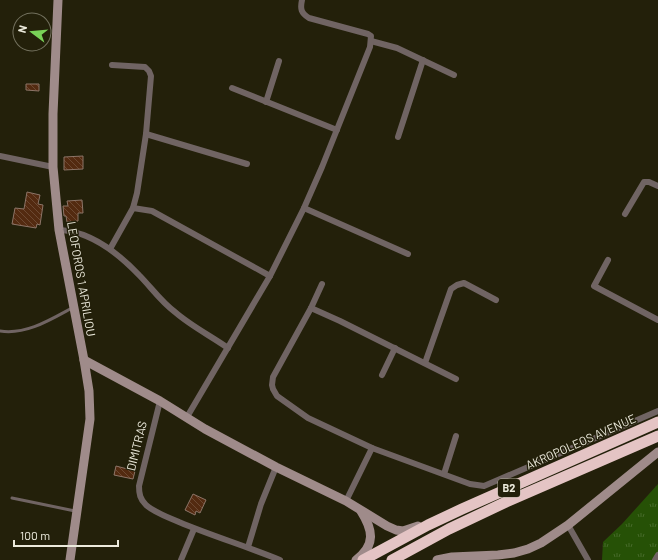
<svg xmlns="http://www.w3.org/2000/svg" width="658" height="560" viewBox="0 0 658 560" font-family="Barlow,sans-serif">
<defs>
<pattern id="park-tufts" width="24" height="20" patternUnits="userSpaceOnUse"><rect width="24" height="20" fill="#265106"/><path d="M3 7l-1-3M5 7V3M7 7l1-3M15 17l-1-3M17 17v-4M19 17l1-3" fill="none" stroke="#466a2a"/></pattern>
<pattern id="building-back-hatch" width="6" height="6" patternUnits="userSpaceOnUse"><rect width="6" height="6" fill="#532a10"/><path d="M-1 5l2 2M0 0l6 6M5-1l2 2" fill="none" stroke="#6c4932"/></pattern>
</defs>
<rect width="100%" height="100%" fill="#23200a"/>
<polygon fill="url(#park-tufts)" points="658,484 658,560 602,560 603,542 622,524"/>
<g fill="url(#building-back-hatch)" stroke="#8c7467">
<polygon points="26,84 39,84 39,91 26,90"/>
<polygon points="83,156 83,169 64,170 64,157"/>
<polygon points="27,192 40,195 38,204 43,205 40,225 37,224 36,228 12,224 15,208 24,209"/>
<polygon points="82,200 83,213 78,213 78,221 67,222 66,216 64,216 63,206 68,206 67,201"/>
<polygon points="116,466 135,471 133,479 114,475"/>
<polygon points="193,494 206,500 200,513 196,511 195,515 185,510"/>
</g>
<g fill="none" stroke-linecap="round" stroke-linejoin="round">
<g stroke="#706463" stroke-width="3">
<path d="M 0,331 C 26,335 50,320 72,308"/>
<polyline points="12,498 75,511"/>
</g>
<g stroke="#706463" stroke-width="6">
<polyline points="371,41 397,48 454,75"/>
<polyline points="232,88 337,130"/>
<polyline points="266,102 279,61"/>
<polyline points="146,134 247,164"/>
<polyline points="398,137 423,60"/>
<polyline points="0,156 53,167"/>
<polyline points="133,208 152,211 270,276"/>
<polyline points="304,208 408,254"/>
<polyline points="625,214 644,182 649,182 658,186"/>
<path d="M 59,230 C 91,231 118,253 139,275 C 151,287 161,302 175,312 C 191,326 211,336 228,348"/>
<polyline points="110,249 133,208 137,193 146,134 151,76 149,71 145,67 112,65"/>
<polyline points="608,260 594,286 658,320"/>
<polyline points="322,284 311,308 273,377 272,385 273,389 277,396 308,418 372,448 470,484 484,486 658,411"/>
<polyline points="311,308 340,321 456,379"/>
<polyline points="425,363 451,289 457,285 464,283 496,300"/>
<polyline points="382,375 395,348"/>
<path d="M 160,401 L 139,486 C 139,494 140,499 146,505 C 155,513 168,517 179,522 C 212,536 246,546 280,560"/>
<path d="M 187,417 L 270,276 L 304,208 L 322,167 L 370,47 L 371,36 L 368,34 L 309,18 C 301,13 300,9 302,0"/>
<polyline points="444,474 456,436"/>
<polyline points="346,501 372,448"/>
<polyline points="568,525 588,560"/>
<polyline points="248,547 261,504 276,467"/>
<polyline points="181,560 194,529"/>
<polyline points="655,560 658,555"/>
</g>
<g stroke="#9f8b8a" stroke-width="9">
<polyline points="58,0 53,114 53,167 59,230 84,360 89,391 90,419 70,560"/>
<polyline points="84,360 160,401 205,429 276,467 346,501 387,526 396,530 403,531 418,526"/>
<path d="M 356,560 C 376,545 373,530 361,511"/>
<polyline points="437,560 452,557 498,555 514,553 528,549 541,543 568,525 658,452"/>
</g>
<g stroke="#e4c4c4" stroke-width="11">
<polyline points="363,560 428,525 462,509 658,422"/>
<polyline points="392,560 449,529 506,502 658,436"/>
</g>
</g>
<g text-anchor="middle" stroke-width="3" stroke-linejoin="round" paint-order="stroke">
<rect fill="#23200a" stroke="#b0ad9d" stroke-width="1" x="498" y="479" width="22" height="18" rx="3"/>
<g font-size="11" font-weight="bold" fill="#eceadc">
<text x="509" y="492">B2</text>
</g>
<g font-size="12" fill="#eceadc" stroke="#23200a">
<text transform="translate(81 279) rotate(80)" y="4">LEOFOROS 1 APRILIOU</text>
<text transform="translate(581 442) rotate(-24)" y="4">AKROPOLEOS AVENUE</text>
<text transform="translate(137 446) rotate(-76)" y="4">DIMITRAS</text>
</g>
</g>
<g transform="translate(32 32) rotate(286)"><circle r="19" fill="#23200a" stroke="#73715e"/>
<path d="M0-3L7 15L0 10L-7 15Z" fill="#79d157"/>
<text y="-6" font-size="11" font-weight="bold" text-anchor="middle" fill="#eceadc">N</text>
</g>
<path d="M14 540v6h104v-6" fill="none" stroke="#eceadc" stroke-width="2"/>
<text x="20" y="540" font-size="12" fill="#eceadc" stroke="#23200a" stroke-width="3" paint-order="stroke">100 m</text>
</svg>
